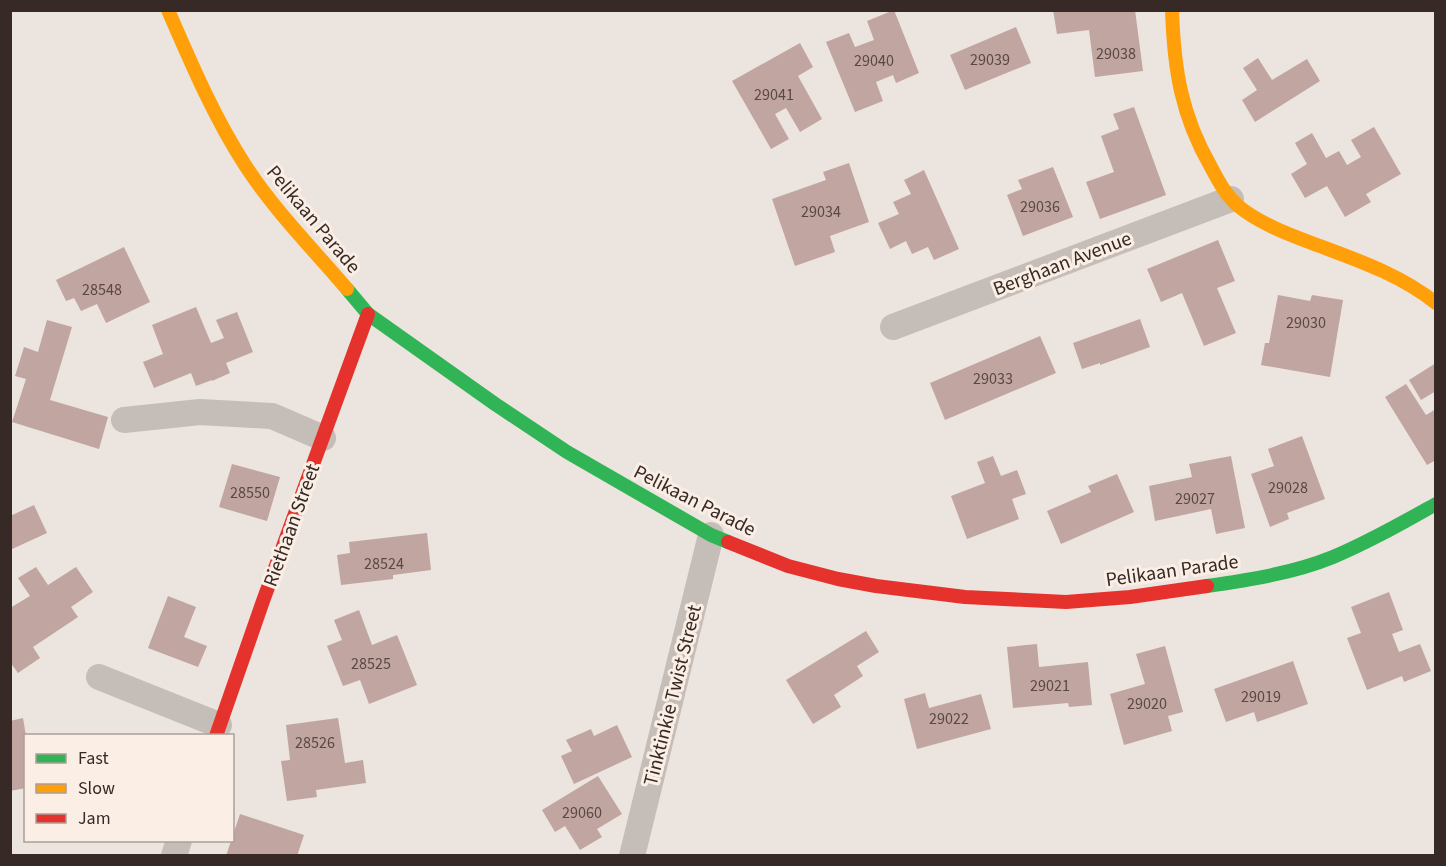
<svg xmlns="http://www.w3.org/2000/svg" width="1446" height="866" viewBox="0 0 1446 866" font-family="'Source Sans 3',sans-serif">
<rect width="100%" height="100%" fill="#ece4df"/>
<g fill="#c1a5a0">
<polygon points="894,10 919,73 896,83 893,75 876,82 883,101 855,112 826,42 849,33 855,47 874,40 867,21"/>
<polygon points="1053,10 1135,10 1143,71 1095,77 1089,30 1057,34"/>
<polygon points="1016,27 1031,63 965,90 950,55"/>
<polygon points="800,43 813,67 798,76 822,119 800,132 786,108 775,114 789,139 771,149 732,81"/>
<polygon points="1258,58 1272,80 1307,59 1320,81 1255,122 1242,100 1257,90 1243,68"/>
<polygon points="1134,107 1166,195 1100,219 1086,182 1114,172 1101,136 1119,129 1113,114"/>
<polygon points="1374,127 1401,174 1366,194 1371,202 1345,217 1327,186 1305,198 1291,174 1307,164 1295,143 1312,133 1326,158 1339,151 1347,165 1361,157 1351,140"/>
<polygon points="849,163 869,222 830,236 835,252 795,266 772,199 826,180 823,172"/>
<polygon points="1053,167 1073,217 1023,236 1007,195 1022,189 1018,180"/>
<polygon points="924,170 959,249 934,260 928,247 912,254 906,241 890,249 878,223 899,214 893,202 911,194 904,180"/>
<polygon points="1218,240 1235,281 1217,288 1236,333 1204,346 1182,293 1161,302 1147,269"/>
<polygon points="124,247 150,302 106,323 97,304 81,311 74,298 66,301 56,280"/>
<polygon points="1278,295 1310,301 1312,295 1343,300 1330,377 1261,365 1265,343 1269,343"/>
<polygon points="196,307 211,343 224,338 216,320 237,312 253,352 226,363 230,373 212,381 212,380 196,386 191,373 154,388 143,362 163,354 152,325"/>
<polygon points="1140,319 1150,347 1100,365 1100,363 1082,369 1073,343"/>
<polygon points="47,320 72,327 50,400 108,417 99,449 12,422 26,379 15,376 24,347 38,352"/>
<polygon points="1040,336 1056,373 945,420 930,383"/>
<polygon points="1436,363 1436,391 1421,400 1409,380"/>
<polygon points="1406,384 1426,415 1436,409 1436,460 1427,465 1385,397"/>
<polygon points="1302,436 1325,499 1287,513 1289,519 1270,527 1251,474 1274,466 1268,449"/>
<polygon points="993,456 1001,476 1017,470 1026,494 1012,499 1019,519 967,539 951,496 985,483 977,462"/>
<polygon points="1231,456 1245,528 1216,534 1211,509 1155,521 1149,486 1192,477 1189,464"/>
<polygon points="232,464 280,477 267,521 219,507"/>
<polygon points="1117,474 1134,512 1061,544 1047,511 1091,492 1088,486"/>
<polygon points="34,505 47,533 10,550 10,516"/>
<polygon points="427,533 431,570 393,575 393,579 341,585 337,555 350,553 349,542"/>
<polygon points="36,567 48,585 76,567 93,592 71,607 78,617 33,647 40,658 18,673 10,662 10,608 30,596 18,578"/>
<polygon points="1389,592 1403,630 1392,634 1399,652 1420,644 1431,671 1404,682 1402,676 1367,690 1347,638 1361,633 1351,607"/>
<polygon points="168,596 196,607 184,637 207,646 198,667 148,648"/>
<polygon points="359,610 372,645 397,635 417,685 369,704 360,680 343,686 327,646 342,640 334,620"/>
<polygon points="866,631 879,652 857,666 863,676 834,695 841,707 813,724 786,680"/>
<polygon points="1037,644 1039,667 1088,662 1092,705 1069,707 1068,703 1013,708 1007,647"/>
<polygon points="1165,646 1183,712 1168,716 1172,731 1124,745 1110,694 1145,684 1136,654"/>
<polygon points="1293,661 1308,704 1257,722 1254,712 1226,722 1214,689"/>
<polygon points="925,693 929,708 981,694 991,729 917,749 904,699"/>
<polygon points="23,718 26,736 26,788 10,791 10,721"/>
<polygon points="338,718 345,763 363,760 366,783 316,790 317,797 287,801 281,761 290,760 286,725"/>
<polygon points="617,725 632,757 574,784 561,756 572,751 566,740 591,729 594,736"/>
<polygon points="598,776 622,814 597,829 602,837 580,850 565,826 555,832 542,810"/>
<polygon points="240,814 304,835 297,856 226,856"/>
</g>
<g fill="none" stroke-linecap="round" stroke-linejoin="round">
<g stroke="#c5bdb8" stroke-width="26">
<polyline points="893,327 1231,199"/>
<polyline points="124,420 200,412 272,416 323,438"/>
<polyline points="99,677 219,725"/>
<polyline points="174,856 179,840"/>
<polyline points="632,856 711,535"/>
</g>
<g stroke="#30b455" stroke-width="14">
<polyline points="347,289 368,314 495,404 567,452 711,535 728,542"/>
<path d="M 1207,586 C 1249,580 1294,573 1333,557 C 1369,542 1402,523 1436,504"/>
</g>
<g stroke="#ff9f0a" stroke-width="14">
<path d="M 168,10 C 191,63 214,117 245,165 C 274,210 313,249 347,289"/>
<path d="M 1172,10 C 1174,69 1181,115 1211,167 C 1218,180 1225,194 1237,205 C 1257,222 1285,233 1309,242 C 1354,259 1398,273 1436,303"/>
</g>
<g stroke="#e5322d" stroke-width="14">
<polyline points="728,542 788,566 838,579 876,586 965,597 1066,602 1130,597 1207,586"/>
<polyline points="216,736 263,601 368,314"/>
</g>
</g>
<g text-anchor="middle" stroke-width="6" stroke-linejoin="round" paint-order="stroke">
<g font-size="16" fill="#594844">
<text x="1116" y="59">29038</text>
<text x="990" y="65">29039</text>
<text x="874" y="66">29040</text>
<text x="774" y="100">29041</text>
<text x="1040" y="212">29036</text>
<text x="821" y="217">29034</text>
<text x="102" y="295">28548</text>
<text x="1306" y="328">29030</text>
<text x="993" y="384">29033</text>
<text x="1288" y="493">29028</text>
<text x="250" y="498">28550</text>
<text x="1195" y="504">29027</text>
<text x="384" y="569">28524</text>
<text x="371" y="669">28525</text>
<text x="1050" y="691">29021</text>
<text x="1261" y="702">29019</text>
<text x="1147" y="709">29020</text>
<text x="949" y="724">29022</text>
<text x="315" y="748">28526</text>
<text x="582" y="818">29060</text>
</g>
<g font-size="20" fill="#362926" stroke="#faeee5">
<text transform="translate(314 219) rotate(50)" y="7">Pelikaan Parade</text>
<text transform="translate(1062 263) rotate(-21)" y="7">Berghaan Avenue</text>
<text transform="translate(695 500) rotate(27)" y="7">Pelikaan Parade</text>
<text transform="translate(291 525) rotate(-70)" y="7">Riethaan Street</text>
<text transform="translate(1172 570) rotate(-8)" y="7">Pelikaan Parade</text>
<text transform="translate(672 695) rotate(-76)" y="7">Tinktinkie Twist Street</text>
</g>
</g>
<rect width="1446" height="866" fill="none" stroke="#362926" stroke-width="24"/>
<rect x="24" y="734" width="210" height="108" fill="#faeee5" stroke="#ac9f99" stroke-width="1.5"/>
<rect x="36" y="754" width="30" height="9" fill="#30b455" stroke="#ac9f99" stroke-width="1.5"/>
<text x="78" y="764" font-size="18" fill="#362926">Fast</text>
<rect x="36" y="784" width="30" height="9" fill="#ff9f0a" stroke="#ac9f99" stroke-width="1.5"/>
<text x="78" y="794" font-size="18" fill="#362926">Slow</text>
<rect x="36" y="814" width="30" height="9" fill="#e5322d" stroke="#ac9f99" stroke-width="1.5"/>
<text x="78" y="824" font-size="18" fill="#362926">Jam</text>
</svg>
